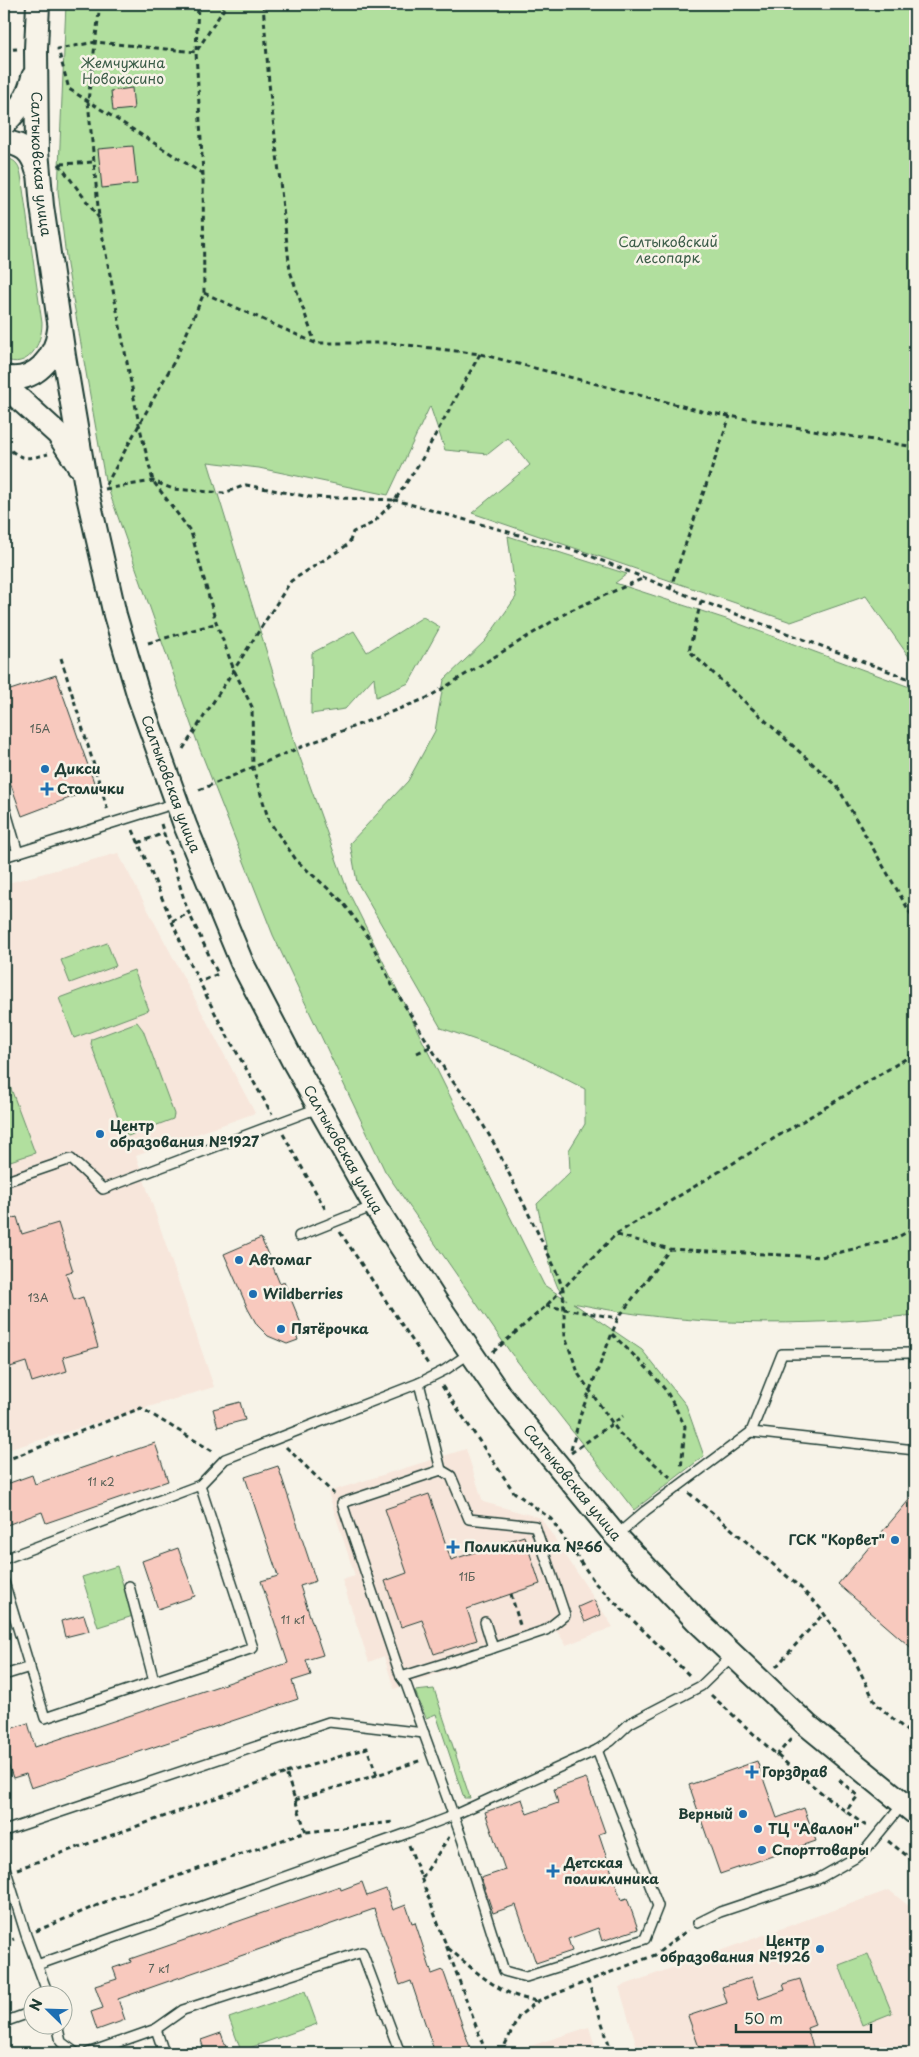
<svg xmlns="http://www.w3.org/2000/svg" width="919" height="2057" viewBox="0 0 919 2057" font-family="'Playpen Sans',sans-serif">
<rect width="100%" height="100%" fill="#f7f3e8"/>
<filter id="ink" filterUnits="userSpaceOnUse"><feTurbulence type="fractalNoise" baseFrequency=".02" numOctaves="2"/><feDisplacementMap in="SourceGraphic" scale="10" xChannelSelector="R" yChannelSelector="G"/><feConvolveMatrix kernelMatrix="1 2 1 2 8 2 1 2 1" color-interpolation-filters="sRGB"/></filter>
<g filter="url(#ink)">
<g fill="#f7e6db">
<polygon points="118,853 255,1113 136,1156 214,1387 4,1451 4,884"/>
<polygon points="466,1449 483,1502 541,1518 613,1627 566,1645 557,1631 394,1689 384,1656 369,1662 342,1580 355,1576 328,1492"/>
<polygon points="889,1890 915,1911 915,2053 639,2053 619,1987"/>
<polygon points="589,2027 597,2053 509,2053"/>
</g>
<g fill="#b1df9e" stroke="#688e69">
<path d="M 66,4 L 915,4 L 915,662 L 912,661 L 866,596 L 791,622 L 472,513 L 530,465 L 508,438 L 488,454 L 445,450 L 430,406 L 388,495 L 259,468 L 208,462 L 294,741 L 347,889 L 544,1285 L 567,1300 L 558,1288 L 552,1273 L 537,1204 L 570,1172 L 569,1150 L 585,1124 L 585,1089 L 519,1055 L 441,1028 L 357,882 L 350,843 L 408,781 L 435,731 L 444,680 L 485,641 L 516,597 L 508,536 L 627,574 L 615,583 L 726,619 L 915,689 L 915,1315 C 802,1327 684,1327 573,1303 L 642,1350 L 686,1405 L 704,1456 L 634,1510 L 510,1352 L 385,1171 L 273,935 L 199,747 L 105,480 L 67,265 L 58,191 Z"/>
<path d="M 4,158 C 15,159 19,164 21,175 L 42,323 C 42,345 28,370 4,359 Z"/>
<polygon points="423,617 440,627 409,683 376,697 374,677 345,709 311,714 312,653 354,631 367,652"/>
<polygon points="107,943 116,966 70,983 61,960"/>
<polygon points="134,970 149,1010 74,1038 59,998"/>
<polygon points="137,1022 143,1030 174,1114 173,1119 128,1136 122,1128 91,1044 92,1039"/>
<polygon points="4,1070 35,1153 4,1163"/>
<polygon points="117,1566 133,1616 98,1627 82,1577"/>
<polygon points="434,1689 470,1798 464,1798 436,1714 426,1718 415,1691"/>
<polygon points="868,1954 892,2013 862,2025 839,1965"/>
<polygon points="305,1991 317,2024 241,2051 229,2018"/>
</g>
<g fill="#f8c9be" stroke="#1f3d34">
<polygon points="132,88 134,109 113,111 111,91"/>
<polygon points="133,146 137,184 102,188 98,149"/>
<polygon points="56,675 96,788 22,816 4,765 4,692"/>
<polygon points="17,1217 22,1234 58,1223 73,1271 66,1273 74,1300 83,1297 98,1347 63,1357 67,1371 32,1382 26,1362 4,1369 4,1221"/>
<polygon points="261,1238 280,1284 284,1282 304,1331 296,1334 298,1340 287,1344 268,1336 257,1325 248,1309 224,1254"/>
<polygon points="240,1402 245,1420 218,1427 213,1409"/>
<polygon points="155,1443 168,1481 46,1523 42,1512 4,1526 4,1485 32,1475 35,1484"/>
<polygon points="278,1466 316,1581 300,1586 323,1655 306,1660 311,1675 292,1681 298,1699 31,1788 26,1774 13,1778 4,1752 4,1731 28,1723 35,1747 288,1663 261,1581 278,1576 245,1477"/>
<polygon points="915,1493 915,1651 838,1584"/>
<polygon points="429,1494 451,1560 524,1536 540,1584 467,1609 477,1640 434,1654 422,1620 401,1627 385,1581 407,1573 385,1509"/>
<polygon points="178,1548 195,1596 158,1609 142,1561"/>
<polygon points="594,1600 601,1615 585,1622 578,1607"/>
<polygon points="84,1615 89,1631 65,1637 61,1621"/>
<polygon points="757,1761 777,1818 804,1808 816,1841 720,1874 689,1785"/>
<polygon points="586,1778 605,1832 599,1834 621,1900 627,1898 638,1929 602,1941 598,1928 568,1939 572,1951 536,1963 516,1905 493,1913 487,1895 481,1878 505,1870 485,1812 522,1799 527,1814 558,1803 554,1789"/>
<polygon points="362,1882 367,1896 386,1889 393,1910 406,1905 412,1923 415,1922 432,1974 443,1970 472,2053 435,2053 411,1981 400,1985 374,1909 118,1999 125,2020 97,2030 91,2012 103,2008 95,1986 117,1979 113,1968 131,1962 130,1959 340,1886 341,1890"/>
<polygon points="752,1977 759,1999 785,1990 783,1984 800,1979 815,2025 807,2028 815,2053 701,2053 688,2016 727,2003 722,1987"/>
<polygon points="221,2033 227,2050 215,2053 205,2053 201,2040"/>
</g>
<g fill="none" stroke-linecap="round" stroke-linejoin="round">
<defs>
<g id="service">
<polyline points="4,805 18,853"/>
<polyline points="4,857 176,803"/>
<polyline points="4,1182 71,1159 103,1189 318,1108"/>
<polyline points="299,1236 374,1206"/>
<polyline points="419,1383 441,1470 342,1503 401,1677 406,1684 462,1839 504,1971 526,1977 645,1939 658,1906 597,1750"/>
<polyline points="751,1432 782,1354 915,1353"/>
<polyline points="441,1470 451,1476 469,1519 535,1526 565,1615 546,1630 493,1648"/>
<polyline points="617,1535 645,1511 751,1432 915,1450"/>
<polyline points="4,1559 200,1485 225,1459 419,1383 445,1370 470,1353"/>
<polyline points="4,1582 45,1718 253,1648 200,1485"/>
<polyline points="129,1586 154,1681"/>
<polyline points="4,1675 30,1667"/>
<polyline points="401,1677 493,1648 485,1622"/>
<polyline points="4,1831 329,1722 424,1733"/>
<polyline points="4,1864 26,1935 48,1994"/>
<polyline points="698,1923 720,1912 818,1879 862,1854 903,1804"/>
<polyline points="37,1965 405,1834 452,1816 597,1750 611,1741 630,1723 701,1686 733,1655"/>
<polyline points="4,2022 32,2012"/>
<polyline points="57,2024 61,2042 76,2053"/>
<polyline points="156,2029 183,2010 362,1952 400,2053"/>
<polyline points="88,2053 156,2029 164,2053"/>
</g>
<g id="tertiary">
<path id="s1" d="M 38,4 L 36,49 L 37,151 L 42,206 L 64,356 L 87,492 L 115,615 L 139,697 L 185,825 L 242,963 L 292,1059 L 375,1206 L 435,1300 L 500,1395 L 616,1536 L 696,1620 L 807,1725 L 915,1813"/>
<path d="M 4,124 C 18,110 29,97 33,77"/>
<path d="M 4,142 C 23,144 32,152 37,170"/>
<path d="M 4,377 C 34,384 56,358 59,330"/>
<polyline points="4,385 58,434 78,465"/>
</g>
</defs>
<use href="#service" stroke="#1f3d34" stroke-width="12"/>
<use href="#tertiary" stroke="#1f3d34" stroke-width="26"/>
<g stroke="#1f3d34" stroke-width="3" stroke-dasharray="5 4" stroke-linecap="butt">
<polyline points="100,4 88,101 94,162 99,218 139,424 153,481 191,532 215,619 234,670 252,707 253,768 269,821 297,861 342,901 369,938 392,985 450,1078 471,1104 496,1147 555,1268 563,1289 565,1337 579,1375 620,1434 670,1477"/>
<polyline points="263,4 269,83 290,271 315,343"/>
<polyline points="4,50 17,49"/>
<polyline points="59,164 99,218"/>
<polyline points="60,164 94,162"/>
<polyline points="203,174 69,89 58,49 96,42 196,52 227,4"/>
<polyline points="204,293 315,343 391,343 480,354 705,412 915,447"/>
<path d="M 4,445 C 22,460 25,460 48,454"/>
<polyline points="106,485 176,358 204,293 203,174 196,52 198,4"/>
<polyline points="105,489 153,481 173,489 224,493 246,485 310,497 395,500 422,459 480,354"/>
<polyline points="670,589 730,416"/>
<polyline points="701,601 689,651 837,786 915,921"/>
<polyline points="148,643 217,623"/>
<polyline points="61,658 108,811"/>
<polyline points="183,749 291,581 349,544 353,532 373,523 395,500 583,553 701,601 915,681"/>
<polyline points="199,790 306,745 427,698 571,610 644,578"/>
<polyline points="161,824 187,909 218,974 200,982"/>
<polyline points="133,830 188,959 220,1023 272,1114"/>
<polyline points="138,843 164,833"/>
<polyline points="172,921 189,913"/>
<polyline points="417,1053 430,1047"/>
<polyline points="912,1055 915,1060"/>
<polyline points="283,1134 327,1212"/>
<polyline points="340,1232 428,1364"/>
<polyline points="617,1235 670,1249 821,1257 894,1239 915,1228"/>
<polyline points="546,1306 618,1318"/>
<polyline points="612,1334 650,1371 667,1392 685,1426 681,1469"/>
<polyline points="493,1352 546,1306 616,1234 912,1055 915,1049"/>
<polyline points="442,1386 514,1492 551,1519 596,1584 691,1677"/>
<polyline points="286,1447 334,1494"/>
<polyline points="571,1450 581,1413 618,1318 670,1249"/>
<polyline points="571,1453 623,1416"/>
<polyline points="4,1461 141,1408 214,1452"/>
<polyline points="689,1493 801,1588 821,1609 854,1659 876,1704 915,1738"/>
<polyline points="511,1594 520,1625"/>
<polyline points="776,1667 824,1613"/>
<path d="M 711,1695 C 762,1741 811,1789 868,1827"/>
<polyline points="776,1756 791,1739 792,1740"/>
<polyline points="286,1773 367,1748 377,1775 422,1760"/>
<polyline points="839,1780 858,1796 845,1812"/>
<polyline points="295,1800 377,1775"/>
<polyline points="888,1841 915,1862"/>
<polyline points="409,1845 486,2053"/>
<polyline points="17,1869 286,1773 306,1832"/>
<polyline points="422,1878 449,1837"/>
<polyline points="36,1931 119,1896 306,1832 394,1822"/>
<polyline points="4,1943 14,1939"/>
<path d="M 448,1948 C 477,1972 499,1996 538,2001"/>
<polyline points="501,2053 519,2016 538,2001 588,1981"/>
<polyline points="612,2053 588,1981 655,1955 688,1930"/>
</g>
<use href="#service" stroke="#f7f3e8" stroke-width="9"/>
<use href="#tertiary" stroke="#f7f3e8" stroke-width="22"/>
</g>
</g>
<g fill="#1f6fb2" stroke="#f7f3e8" stroke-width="2">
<circle cx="45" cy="769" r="5"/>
<path d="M44.5 781.5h5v5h5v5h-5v5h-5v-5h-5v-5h5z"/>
<circle cx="100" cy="1134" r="5"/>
<circle cx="239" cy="1260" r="5"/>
<circle cx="253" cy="1294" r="5"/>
<circle cx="281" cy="1329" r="5"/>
<circle cx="895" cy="1540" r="5"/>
<path d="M450.5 1539.5h5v5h5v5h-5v5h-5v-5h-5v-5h5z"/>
<path d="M749.5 1764.5h5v5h5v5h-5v5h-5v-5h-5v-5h5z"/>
<circle cx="743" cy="1814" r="5"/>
<circle cx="758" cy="1829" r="5"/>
<circle cx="762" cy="1850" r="5"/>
<path d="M550.5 1863.5h5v5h5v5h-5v5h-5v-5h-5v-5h5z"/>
<circle cx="820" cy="1949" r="5"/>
</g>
<g text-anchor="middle" stroke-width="5" stroke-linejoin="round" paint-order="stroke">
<g font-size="11" fill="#556056">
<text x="40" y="733">15А</text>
<text x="38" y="1302">13А</text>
<text x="101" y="1486">11 к2</text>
<text x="467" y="1581">11Б</text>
<text x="293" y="1624">11 к1</text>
<text x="159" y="1973">7 к1</text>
</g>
<g font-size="14" fill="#3c5d49" stroke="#f7f3e8">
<text x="123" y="68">Жемчужина<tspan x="123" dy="16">Новокосино</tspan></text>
<text x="668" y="247">Салтыковский<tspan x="668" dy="16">лесопарк</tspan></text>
</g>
<g font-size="14" fill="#1f3d34" stroke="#f7f3e8">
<text dy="5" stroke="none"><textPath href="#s1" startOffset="160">Салтыковская улица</textPath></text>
<text dy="5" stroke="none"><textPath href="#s1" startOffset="796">Салтыковская улица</textPath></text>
<text dy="5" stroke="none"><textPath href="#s1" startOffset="1201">Салтыковская улица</textPath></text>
<text dy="5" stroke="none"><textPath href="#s1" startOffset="1606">Салтыковская улица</textPath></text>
</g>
<g font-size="14" font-weight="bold" fill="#1f3d34" stroke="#f7f3e8" text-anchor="start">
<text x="55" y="774">Дикси</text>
<text x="57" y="794">Столички</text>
<text x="110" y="1131">Центр<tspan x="110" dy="16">образования №1927</tspan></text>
<text x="249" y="1265">Автомаг</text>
<text x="263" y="1299">Wildberries</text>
<text x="291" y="1334">Пятёрочка</text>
<text x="885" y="1545" text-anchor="end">ГСК "Корвет"</text>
<text x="464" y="1552">Поликлиника №66</text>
<text x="762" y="1777">Горздрав</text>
<text x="733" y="1819" text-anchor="end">Верный</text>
<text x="768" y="1834">ТЦ "Авалон"</text>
<text x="772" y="1855">Спорттовары</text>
<text x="564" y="1868">Детская<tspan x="564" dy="16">поликлиника</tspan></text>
<text x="810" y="1946" text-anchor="end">Центр<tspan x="810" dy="16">образования №1926</tspan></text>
</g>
</g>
<rect width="919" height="2057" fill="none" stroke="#f7f3e8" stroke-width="20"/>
<rect x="10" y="10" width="899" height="2037" fill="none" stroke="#1f3d34" stroke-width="2" filter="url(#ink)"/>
<g transform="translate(48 2010) rotate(293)"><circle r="24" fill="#f7f3e8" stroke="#a1aaa0"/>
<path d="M0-4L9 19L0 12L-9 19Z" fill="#1f6fb2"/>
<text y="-8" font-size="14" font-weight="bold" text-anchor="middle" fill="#1f3d34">N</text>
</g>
<path d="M736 2024v8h135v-8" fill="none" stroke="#1f3d34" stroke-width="2.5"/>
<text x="744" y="2024" font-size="15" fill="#1f3d34" stroke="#f7f3e8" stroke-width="4" paint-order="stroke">50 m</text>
</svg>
